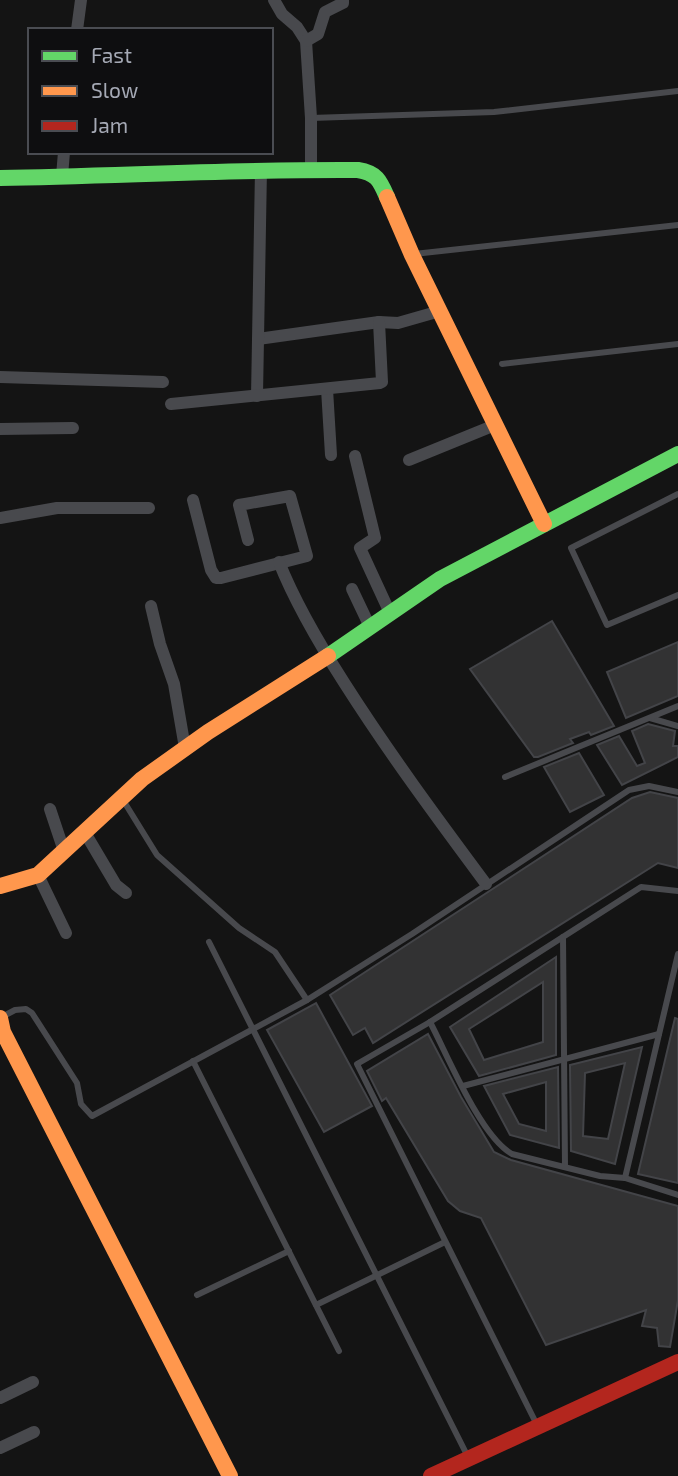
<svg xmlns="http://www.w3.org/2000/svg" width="678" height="1476" viewBox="0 0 678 1476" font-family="'Exo 2',sans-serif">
<rect width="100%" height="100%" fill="#141414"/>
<g fill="#323233" stroke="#434448" stroke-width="2" fill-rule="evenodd">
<polygon points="552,621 614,726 591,735 589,732 570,739 573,743 538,757 534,757 470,669"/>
<polygon points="678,642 678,696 626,718 607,672"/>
<polygon points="648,724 675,731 673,746 678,746 678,757 622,785 597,745 619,736 637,766 645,763 632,731"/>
<polygon points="579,753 604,795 570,812 544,767"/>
<polygon points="650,792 678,798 678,868 658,863 373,1043 365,1028 353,1035 330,995 632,798"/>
<path d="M 556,957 L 556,1055 L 479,1076 L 450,1027 ZM 543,982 L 543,1042 L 484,1060 L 469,1029 Z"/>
<polygon points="316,1003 372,1106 324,1132 267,1030"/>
<polygon points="675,1018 678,1019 678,1183 638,1174"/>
<polygon points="428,1034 461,1097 494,1152 511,1160 678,1206 678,1300 670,1347 659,1346 657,1328 642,1326 646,1310 546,1345 481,1218 460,1211 448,1201 386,1098 382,1101 367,1071"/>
<path d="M 642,1047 L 615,1164 L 571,1151 L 570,1065 ZM 625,1063 L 608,1139 L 583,1136 L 585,1073 Z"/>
<path d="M 558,1067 L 559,1148 L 510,1135 L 484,1086 ZM 546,1082 L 546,1131 L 519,1124 L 503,1094 Z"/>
</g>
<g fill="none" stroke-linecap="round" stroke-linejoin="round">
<g stroke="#48494d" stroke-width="6">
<polyline points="311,118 494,112 678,91"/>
<polyline points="414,254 678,225"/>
<polyline points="502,364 678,344"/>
<polyline points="678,494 571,548 607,625 678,595"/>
<polyline points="650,718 678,726"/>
<polyline points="505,777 678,706"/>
<polyline points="123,800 157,855 239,928 275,952 307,1000"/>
<polyline points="563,937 565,1167"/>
<polyline points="209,942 468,1457"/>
<polyline points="0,1018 15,1010 26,1009 32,1013 77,1083 81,1104 92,1116 307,1000 412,934 629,790 649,786 678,792"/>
<path d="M 430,1022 C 448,1056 480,1136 512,1154 L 600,1176 L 625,1178 L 678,1195"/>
<polyline points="193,1061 339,1351"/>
<polyline points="463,1086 659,1034"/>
<polyline points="625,1178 678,954"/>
<polyline points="197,1295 289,1251"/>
<polyline points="316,1305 445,1242"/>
<polyline points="537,1425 357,1064 430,1022 641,887 678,891"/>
</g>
<g stroke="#48494d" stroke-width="12">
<polyline points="274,0 282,14 297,27 306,41 311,118 311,169"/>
<polyline points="77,30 81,0"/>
<polyline points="306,41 318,34 325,12 343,3 343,0"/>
<polyline points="62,176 64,152"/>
<polyline points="258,339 379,322 398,323 440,311"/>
<polyline points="0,377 163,382"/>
<polyline points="327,389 331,455"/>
<polyline points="257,396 261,169"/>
<polyline points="171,404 380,383 382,382 379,322"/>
<polyline points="0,429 73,428"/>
<polyline points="355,456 375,538 360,548 390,613"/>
<polyline points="409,460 495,425"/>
<polyline points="193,500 211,570 216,578 221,578 307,556 290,496 239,505 248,540"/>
<polyline points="0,518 57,508 149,508"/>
<path d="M 279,562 C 296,605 320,645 345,684 C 389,753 437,818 486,884"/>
<polyline points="352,589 370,627"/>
<polyline points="151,606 160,644 174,684 185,748"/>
<polyline points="50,809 64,851"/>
<polyline points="84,831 116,885 126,893"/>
<polyline points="38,875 66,933"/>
<polyline points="0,1398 33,1382"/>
<polyline points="0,1448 34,1432"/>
</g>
<g stroke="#63d668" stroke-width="16">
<path d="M 0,178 C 119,176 239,169 358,170 C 377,173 380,181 387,197"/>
<polyline points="328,656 440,579 678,454"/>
</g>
<g stroke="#ff974d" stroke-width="16">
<polyline points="387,197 412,255 544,524"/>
<polyline points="0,886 38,875 142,779 208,732 328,656"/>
<polyline points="0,1018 3,1032 230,1476"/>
</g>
<polyline stroke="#b3261e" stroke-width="16" points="431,1476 678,1362"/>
</g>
<rect x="28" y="28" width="245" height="126" fill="#0e0e10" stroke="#4a4c52" stroke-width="2"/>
<rect x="42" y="51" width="35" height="10" fill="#63d668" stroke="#4a4c52" stroke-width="2"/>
<text x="91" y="63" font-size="21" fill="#a5a9b5">Fast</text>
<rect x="42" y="86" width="35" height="10" fill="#ff974d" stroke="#4a4c52" stroke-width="2"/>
<text x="91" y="98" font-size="21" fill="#a5a9b5">Slow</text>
<rect x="42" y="121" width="35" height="10" fill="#b3261e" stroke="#4a4c52" stroke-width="2"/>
<text x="91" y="133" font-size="21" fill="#a5a9b5">Jam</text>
</svg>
